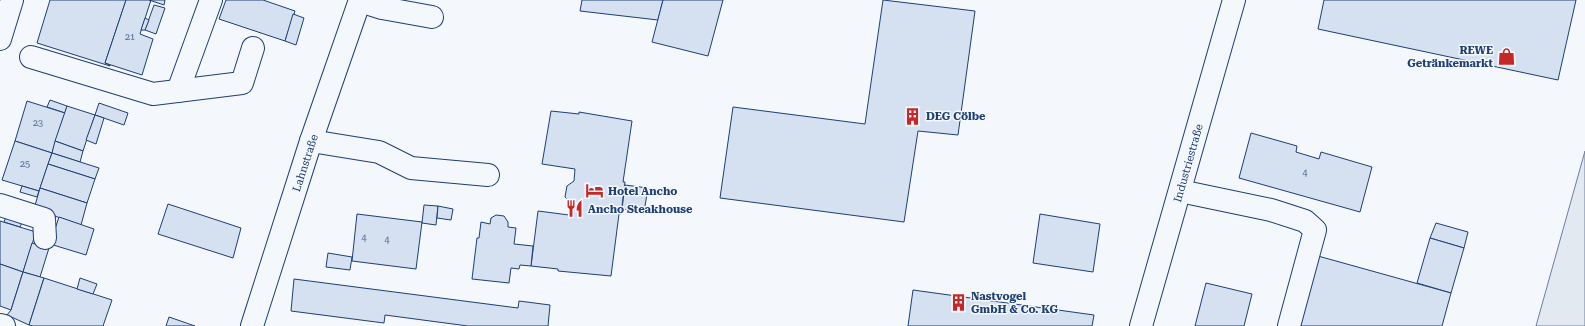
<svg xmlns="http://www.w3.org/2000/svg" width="1585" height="326" viewBox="0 0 1585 326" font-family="'Roboto Serif',serif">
<rect width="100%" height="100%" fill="#f4f7fb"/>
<polygon fill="#e3e9f0" stroke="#687fa3" points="1585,151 1585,326 1536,326"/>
<g fill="#d5e0f0" stroke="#1d3f73">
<polygon points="50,0 126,0 105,63 110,65 110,66 37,43"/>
<polygon points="126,0 151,0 140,34 153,39 142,75 105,63"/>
<polygon points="149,0 165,0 164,5"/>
<polygon points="226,0 263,0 295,11 285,41 219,19"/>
<polygon points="582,0 663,0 658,20 580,11"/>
<polygon points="663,0 723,0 708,56 652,42"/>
<polygon points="883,0 975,11 958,135 918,131 904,222 720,198 733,107 865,124"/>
<polygon points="1324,0 1576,0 1558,80 1318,29"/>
<polygon points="154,5 165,8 156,34 145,30"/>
<polygon points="293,14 304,18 296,45 285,41"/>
<polygon points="145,18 149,20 145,30 141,30"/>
<polygon points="50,100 67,106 65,113 47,107"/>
<polygon points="27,101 65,113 52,153 15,141"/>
<polygon points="99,103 128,113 124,125 95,115"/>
<polygon points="67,106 95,115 83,151 55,141"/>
<polygon points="551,111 579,114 579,112 632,121 623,182 625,182 621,214 619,214 611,276 558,271 558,269 531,266 538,211 569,215 571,203 565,197 567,186 574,181 575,169 542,164"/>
<polygon points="95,115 104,118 96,144 86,140"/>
<polygon points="1251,133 1297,146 1296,152 1319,159 1321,152 1372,167 1360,212 1239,178"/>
<polygon points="15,141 52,153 39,191 2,180"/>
<polygon points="55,141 83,151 80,162 52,153"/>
<polygon points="52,153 99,168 95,179 48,164"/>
<polygon points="48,164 95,179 87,203 40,188"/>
<polygon points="625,185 648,188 644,212 622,209"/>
<polygon points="22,186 39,191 37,197 20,192"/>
<polygon points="40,188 87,203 81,225 34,209"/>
<polygon points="168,204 241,228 233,258 158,234"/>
<polygon points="424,205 438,206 436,225 422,223"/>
<polygon points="438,206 453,209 451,220 437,218"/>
<polygon points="7,214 23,220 20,227 4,222"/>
<polygon points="357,214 422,222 416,269 352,261"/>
<polygon points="1040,214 1100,224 1093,272 1033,263"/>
<polygon points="496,215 504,216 508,222 508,227 516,228 514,244 533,246 531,266 520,265 519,269 511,268 509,283 472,279 477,238 479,238 481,222 490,224 491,218"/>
<polygon points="59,217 94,229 86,255 50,244"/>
<polygon points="0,221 36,232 23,272 0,264"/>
<polygon points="1436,223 1468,232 1464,248 1430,238"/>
<polygon points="1430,238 1464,248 1451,293 1417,283"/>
<polygon points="32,243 49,248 40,277 23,272"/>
<polygon points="328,253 352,257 350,270 326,267"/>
<polygon points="1318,256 1451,293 1442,326 1299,326"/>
<polygon points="0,264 23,272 11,310 0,306"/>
<polygon points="23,272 44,278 29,325 7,315 11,310"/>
<polygon points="44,278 112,300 103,326 33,326 29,325"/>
<polygon points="80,278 97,284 93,294 77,289"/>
<polygon points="294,279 518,308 519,301 550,305 548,326 468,326 385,315 384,323 291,311"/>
<polygon points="1206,283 1252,294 1244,326 1195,326"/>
<polygon points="913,290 1094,315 1092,326 908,326"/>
<polygon points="169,317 195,326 166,326"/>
</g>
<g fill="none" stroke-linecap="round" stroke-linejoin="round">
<defs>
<g id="minor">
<polyline points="360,1 382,8 432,17"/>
<polyline points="31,57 153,94 242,83 253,48"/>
<polyline points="178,91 211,0"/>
<polyline points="311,141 379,152 411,168 488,175"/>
<polyline points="1180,191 1271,210 1305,221 1315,230 1289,326"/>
<polyline points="0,205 44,219 45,238"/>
<polyline points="0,325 4,326"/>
<polyline points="252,326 311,141 360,0"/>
<polyline points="1141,326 1234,0"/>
</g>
<polyline id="major" points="0,39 12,0"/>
</defs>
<use href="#minor" stroke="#1d3f73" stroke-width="24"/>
<use href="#major" stroke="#1d3f73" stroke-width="24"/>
<use href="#minor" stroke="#f4f7fb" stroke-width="22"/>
<use href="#major" stroke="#f4f7fb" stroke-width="22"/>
</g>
<defs>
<symbol id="shop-bare" viewBox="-9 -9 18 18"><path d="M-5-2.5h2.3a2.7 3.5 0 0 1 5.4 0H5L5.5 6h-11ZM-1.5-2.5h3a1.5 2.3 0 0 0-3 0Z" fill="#c62828" stroke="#f4f7fb" stroke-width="2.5" paint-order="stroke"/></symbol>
<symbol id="building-bare" viewBox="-9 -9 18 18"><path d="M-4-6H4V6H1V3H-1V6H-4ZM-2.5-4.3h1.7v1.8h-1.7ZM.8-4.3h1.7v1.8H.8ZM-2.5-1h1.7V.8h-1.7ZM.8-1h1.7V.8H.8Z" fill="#c62828" stroke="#f4f7fb" stroke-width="2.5" paint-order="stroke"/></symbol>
<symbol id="hotel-bare" viewBox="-9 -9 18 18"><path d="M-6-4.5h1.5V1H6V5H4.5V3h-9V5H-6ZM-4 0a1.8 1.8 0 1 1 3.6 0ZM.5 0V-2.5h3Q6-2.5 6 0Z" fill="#c62828" stroke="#f4f7fb" stroke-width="2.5" paint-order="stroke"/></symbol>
<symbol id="restaurant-bare" viewBox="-9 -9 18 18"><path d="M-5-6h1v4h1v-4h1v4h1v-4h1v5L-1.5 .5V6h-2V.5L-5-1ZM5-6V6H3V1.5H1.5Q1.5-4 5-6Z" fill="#c62828" stroke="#f4f7fb" stroke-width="2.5" paint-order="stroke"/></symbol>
</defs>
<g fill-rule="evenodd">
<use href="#shop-bare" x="1494" y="44" width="25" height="25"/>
<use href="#building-bare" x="900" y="104" width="25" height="25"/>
<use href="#hotel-bare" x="582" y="178" width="25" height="25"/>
<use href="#restaurant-bare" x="562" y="196" width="25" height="25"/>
<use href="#building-bare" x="946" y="290" width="25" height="25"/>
</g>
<g text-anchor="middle" stroke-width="3" stroke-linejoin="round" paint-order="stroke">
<g font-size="9" fill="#4b6792">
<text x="130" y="40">21</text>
<text x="38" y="126">23</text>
<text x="25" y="167">25</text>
<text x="1305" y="176">4</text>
<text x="364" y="241">4</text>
<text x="387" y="243">4</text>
</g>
<g font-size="11" font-weight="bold" fill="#1d3f73" stroke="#f4f7fb" text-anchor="start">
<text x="1493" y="54" text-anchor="end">REWE<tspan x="1493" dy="13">Getränkemarkt</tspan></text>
<text x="926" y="120">DEG Cölbe</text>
<text x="608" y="195">Hotel Ancho</text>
<text x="588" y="213">Ancho Steakhouse</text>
<text x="971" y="300">Nastvogel<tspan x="971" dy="13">GmbH &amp; Co. KG</tspan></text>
</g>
<g font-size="11" fill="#1d3f73" stroke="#f4f7fb">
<text transform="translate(305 163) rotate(-72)" y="4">Lahnstraße</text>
<text transform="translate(1188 163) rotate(-74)" y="4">Industriestraße</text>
</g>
</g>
</svg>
